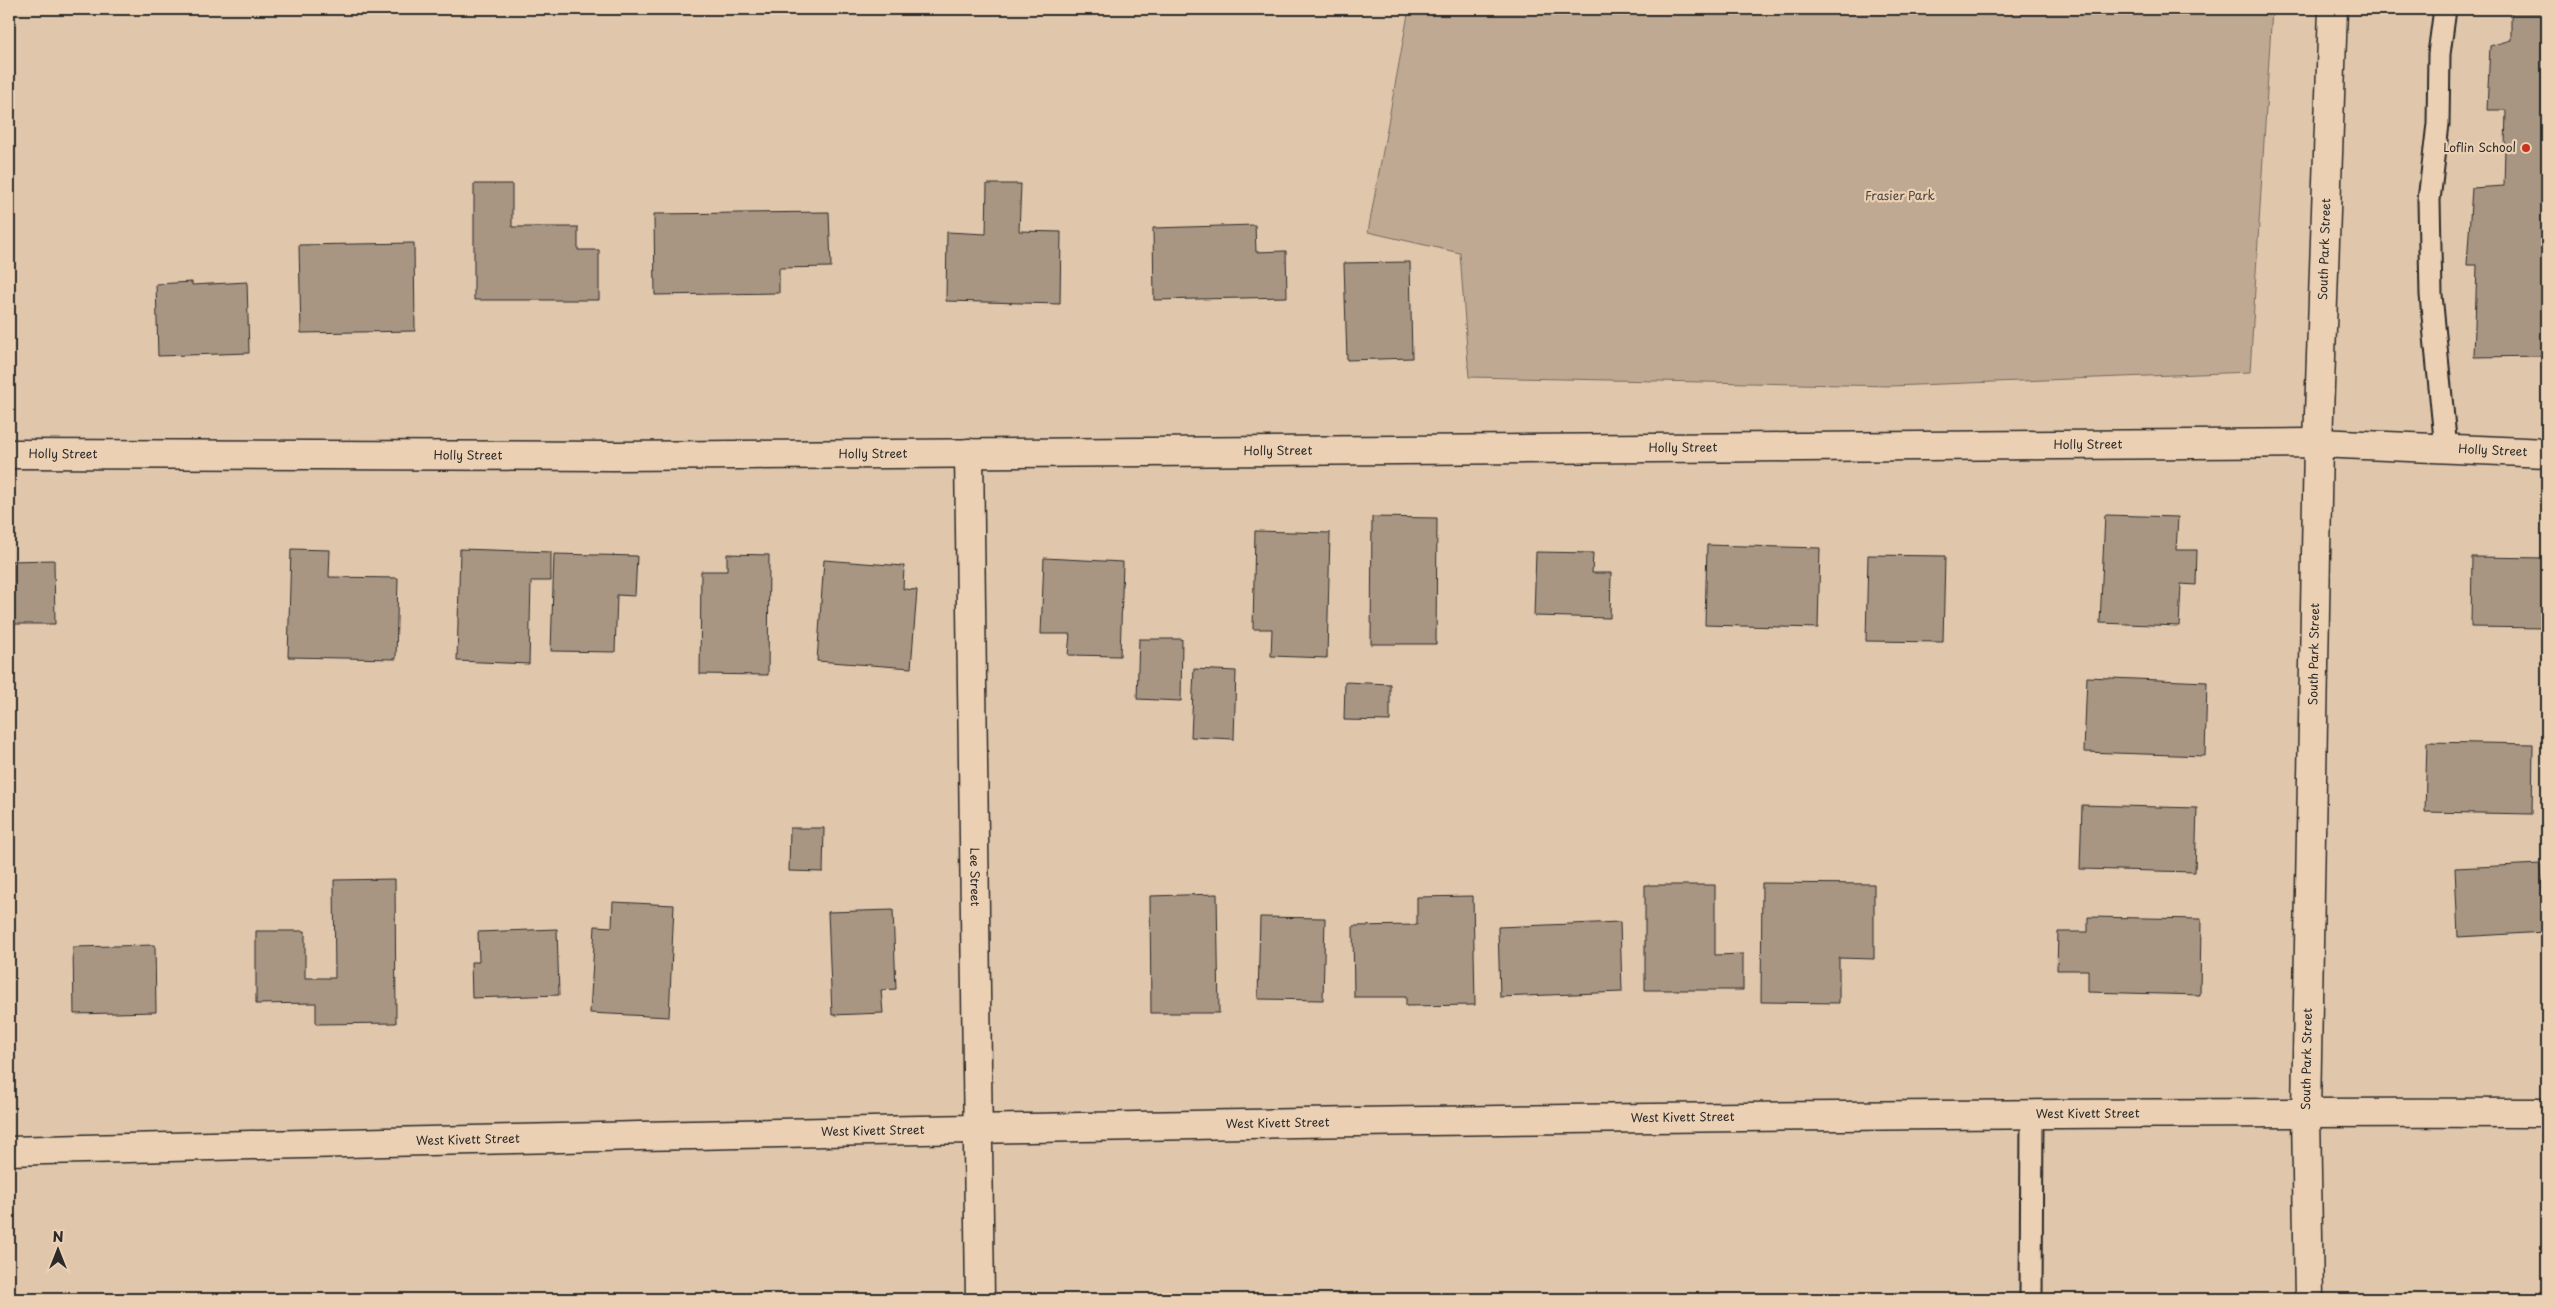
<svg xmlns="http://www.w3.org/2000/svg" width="2556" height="1308" viewBox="0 0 2556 1308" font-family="'Playpen Sans',sans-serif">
<rect width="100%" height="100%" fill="#e0c6ab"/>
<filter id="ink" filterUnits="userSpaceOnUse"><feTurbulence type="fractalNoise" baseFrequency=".02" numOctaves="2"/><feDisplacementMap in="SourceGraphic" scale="10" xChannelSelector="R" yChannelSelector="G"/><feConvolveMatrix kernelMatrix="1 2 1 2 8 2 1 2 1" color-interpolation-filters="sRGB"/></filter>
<g filter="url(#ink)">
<polygon fill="#bfa993" stroke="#756a5f" points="1409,9 2272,9 2250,372 1891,386 1469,377 1460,253 1368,232"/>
<g fill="#a89683" stroke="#2b2b2b">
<polygon points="2511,9 2547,9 2547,356 2474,357 2477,265 2467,265 2472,188 2504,186 2506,110 2487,110 2490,46 2511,40"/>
<polygon points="474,184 512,184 512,227 578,227 578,250 599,250 599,300 474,300"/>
<polygon points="987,184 1021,184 1019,231 1061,232 1060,304 946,301 947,232 986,234"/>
<polygon points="829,212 831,267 779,268 779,293 655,295 654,214"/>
<polygon points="1255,225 1256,252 1286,251 1287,297 1154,300 1153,228"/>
<polygon points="414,243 415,331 301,333 299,245"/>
<polygon points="1410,262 1412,358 1347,360 1344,263"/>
<polygon points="192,282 192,285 247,282 249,353 158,356 156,284"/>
<polygon points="2105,515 2178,517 2176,550 2197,550 2196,585 2181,584 2179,626 2100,623"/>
<polygon points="1372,517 1437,518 1436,644 1371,644"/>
<polygon points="1255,531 1330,533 1327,658 1271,656 1272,629 1253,629"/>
<polygon points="1707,545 1820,548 1818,628 1705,625"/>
<polygon points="291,549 330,550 329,577 398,578 396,659 288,657"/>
<polygon points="460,549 551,552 551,581 531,581 529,664 457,661"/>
<polygon points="1536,552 1593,553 1592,573 1611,573 1610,618 1534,616"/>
<polygon points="554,554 637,556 635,596 617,595 615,652 551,651"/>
<polygon points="727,554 769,555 768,675 700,674 701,571 727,571"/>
<polygon points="1868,555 1945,556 1943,642 1866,641"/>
<polygon points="2472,557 2547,558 2547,628 2471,627"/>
<polygon points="1044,558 1123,562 1120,656 1068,655 1070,634 1041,634"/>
<polygon points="54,560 55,624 9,624 9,561"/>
<polygon points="824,560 904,566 903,589 917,590 911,668 817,661"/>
<polygon points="1139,639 1182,639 1181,701 1137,699"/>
<polygon points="1194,669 1236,671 1234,739 1191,737"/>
<polygon points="2087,677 2207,682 2205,756 2084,752"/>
<polygon points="1345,682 1390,684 1390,721 1344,720"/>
<polygon points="2427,742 2533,744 2532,814 2425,812"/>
<polygon points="2082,805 2197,808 2195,872 2080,869"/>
<polygon points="790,828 824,828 823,872 789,871"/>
<polygon points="2541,864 2545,932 2458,937 2455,868"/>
<polygon points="395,879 396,1023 316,1024 316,1003 256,1004 256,931 305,931 305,978 335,978 334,880"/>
<polygon points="1762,883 1874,884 1874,959 1839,958 1839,1003 1761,1002"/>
<polygon points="1645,885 1715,885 1715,955 1743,954 1743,990 1645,990"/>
<polygon points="1217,894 1219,1013 1151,1013 1150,896"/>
<polygon points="1473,896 1475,1005 1406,1006 1406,997 1354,997 1353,926 1417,925 1417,897"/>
<polygon points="613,902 674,905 669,1017 590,1013 595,926 612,927"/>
<polygon points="893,910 896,989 881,990 883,1013 832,1015 828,912"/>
<polygon points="1260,917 1325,918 1323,1000 1258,999"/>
<polygon points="2088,917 2201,919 2200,995 2088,992 2088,970 2057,970 2058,932 2088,932"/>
<polygon points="1620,922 1622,992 1500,997 1498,927"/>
<polygon points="557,929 559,995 472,998 471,962 479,962 478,932"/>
<polygon points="155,945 156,1012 74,1014 73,947"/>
</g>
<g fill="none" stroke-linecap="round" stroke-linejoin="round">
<defs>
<g id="lane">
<polyline points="2445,9 2439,54 2438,124 2429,200 2431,295 2446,449"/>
<polyline points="2031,1299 2032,1115"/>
</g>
<g id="street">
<path id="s1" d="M 969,453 L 980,1299"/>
<path id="s2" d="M 9,454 L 616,456 L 2318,443 L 2547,453"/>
<path id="s3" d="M 9,1151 C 855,1130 1701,1111 2547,1113"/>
</g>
<g id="secondary">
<path id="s4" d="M 2309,1299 L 2306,1112 L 2318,443 L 2333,9"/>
</g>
</defs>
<use href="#lane" stroke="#2b2b2b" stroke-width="25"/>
<use href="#street" stroke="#2b2b2b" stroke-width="31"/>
<use href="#secondary" stroke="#2b2b2b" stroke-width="31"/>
<use href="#lane" stroke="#ecd0b3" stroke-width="21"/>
<use href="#street" stroke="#ecd0b3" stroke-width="28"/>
<use href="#secondary" stroke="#ecd0b3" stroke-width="28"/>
</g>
</g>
<circle fill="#c8321e" stroke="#ecd0b3" stroke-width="2" cx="2526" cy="148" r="5"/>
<g text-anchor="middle" stroke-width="4.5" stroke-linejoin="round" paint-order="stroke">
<g font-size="12" fill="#2b2b2b" stroke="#ecd0b3" text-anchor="end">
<text x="2516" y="152">Loflin School</text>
</g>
<g font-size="12" fill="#494440" stroke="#ecd0b3">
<text x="1900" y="200">Frasier Park</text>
</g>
<g font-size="12" fill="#2b2b2b" stroke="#ecd0b3">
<text dy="4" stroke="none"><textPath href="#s4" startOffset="1050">South Park Street</textPath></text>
<text dy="4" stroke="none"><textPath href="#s2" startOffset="2079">Holly Street</textPath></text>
<text dy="4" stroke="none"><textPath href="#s2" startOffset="1674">Holly Street</textPath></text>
<text dy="4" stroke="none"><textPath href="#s2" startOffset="1269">Holly Street</textPath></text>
<text dy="4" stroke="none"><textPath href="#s2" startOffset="2484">Holly Street</textPath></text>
<text dy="4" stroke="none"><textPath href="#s2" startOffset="864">Holly Street</textPath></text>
<text dy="4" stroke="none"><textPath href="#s2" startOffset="54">Holly Street</textPath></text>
<text dy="4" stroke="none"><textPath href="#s2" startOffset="459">Holly Street</textPath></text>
<text dy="4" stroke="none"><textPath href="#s4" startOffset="645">South Park Street</textPath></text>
<text dy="4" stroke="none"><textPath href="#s1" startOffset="424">Lee Street</textPath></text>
<text dy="4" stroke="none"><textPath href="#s4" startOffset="240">South Park Street</textPath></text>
<text dy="4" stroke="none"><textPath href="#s3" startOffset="2079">West Kivett Street</textPath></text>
<text dy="4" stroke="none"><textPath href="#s3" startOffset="1674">West Kivett Street</textPath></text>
<text dy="4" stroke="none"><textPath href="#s3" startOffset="1269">West Kivett Street</textPath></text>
<text dy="4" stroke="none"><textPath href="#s3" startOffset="864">West Kivett Street</textPath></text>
<text dy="4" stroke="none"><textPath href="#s3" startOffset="459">West Kivett Street</textPath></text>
</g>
</g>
<rect width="2556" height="1308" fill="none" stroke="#ecd0b3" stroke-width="30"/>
<rect x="15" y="15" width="2526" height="1278" fill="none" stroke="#2b2b2b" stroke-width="2" filter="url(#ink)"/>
<g transform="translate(58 1250)" stroke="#ecd0b3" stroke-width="4" paint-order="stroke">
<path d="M0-4L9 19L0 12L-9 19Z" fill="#2b2b2b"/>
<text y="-8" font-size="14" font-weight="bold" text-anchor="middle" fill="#2b2b2b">N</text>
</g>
</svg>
